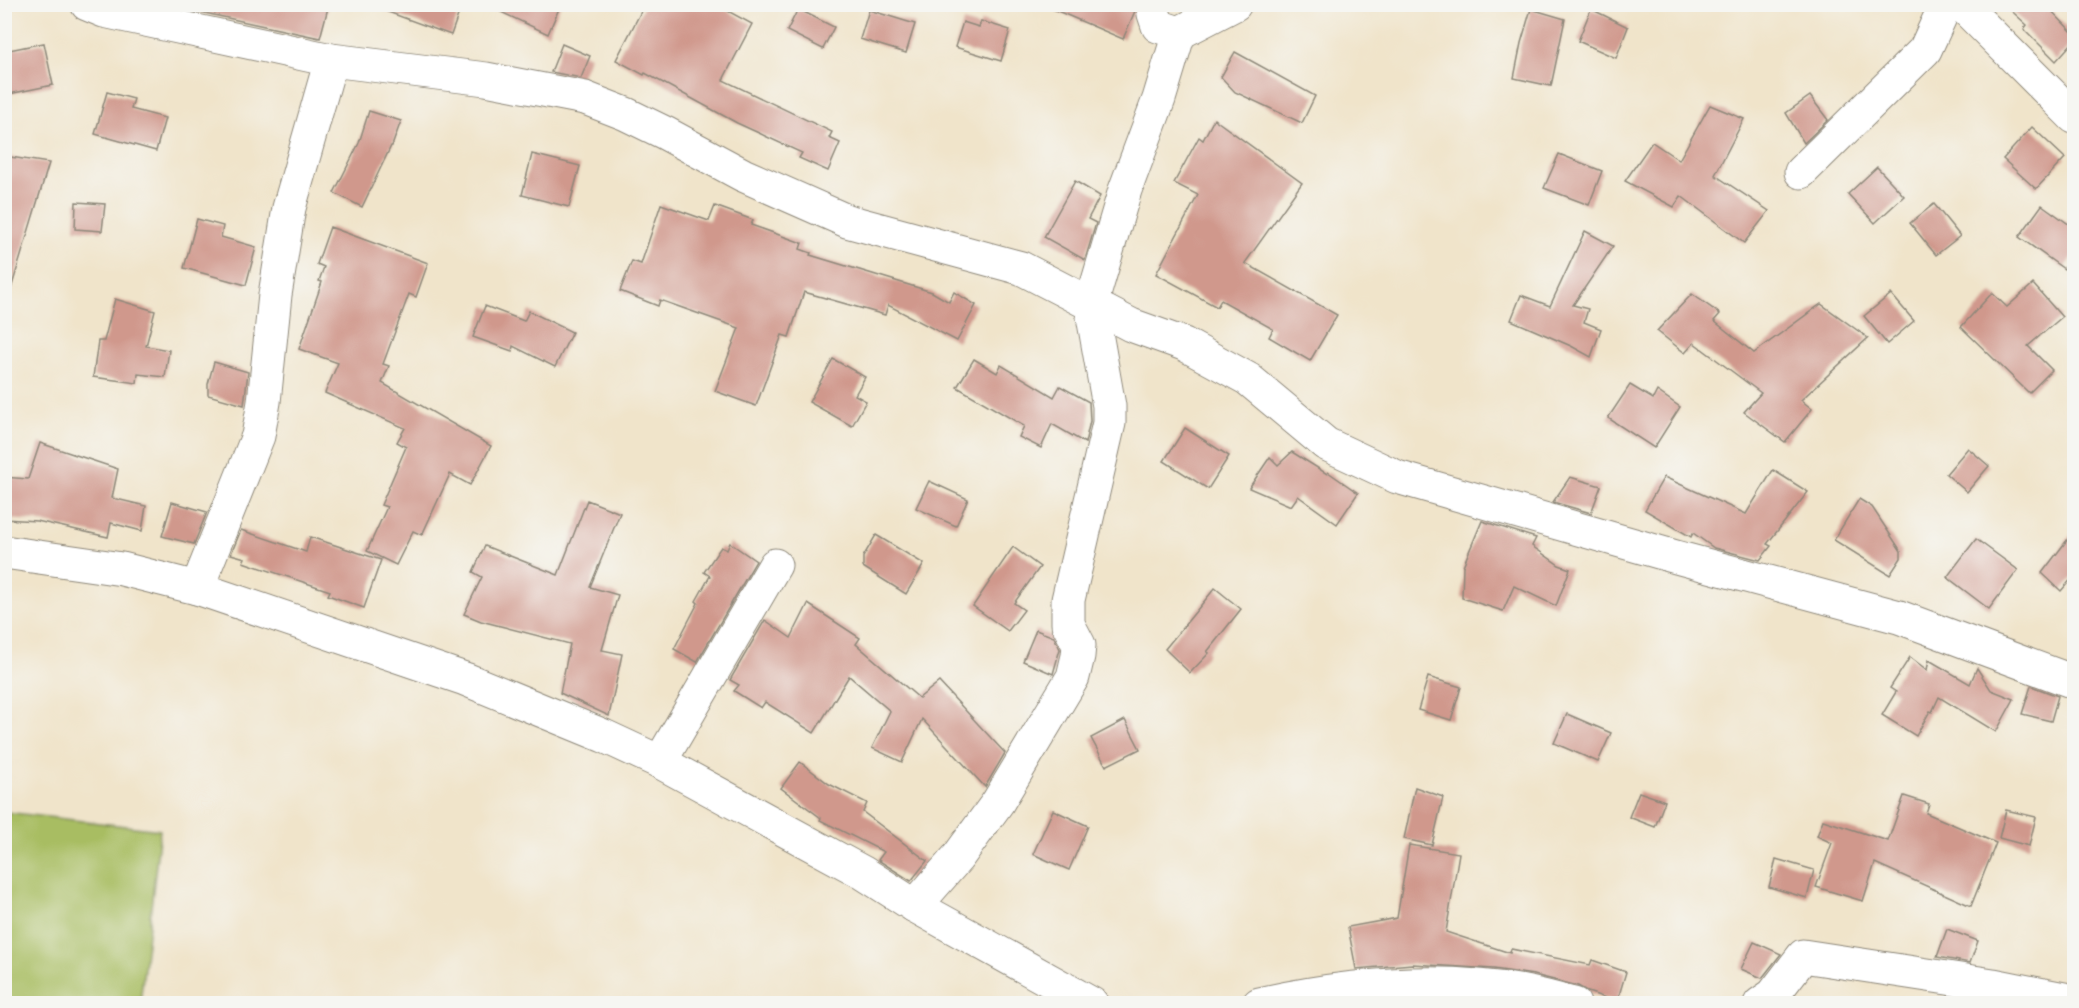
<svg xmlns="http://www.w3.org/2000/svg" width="2079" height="1008" viewBox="0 0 2079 1008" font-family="'Libre Caslon Text',serif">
<rect width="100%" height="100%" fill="#f6f6f2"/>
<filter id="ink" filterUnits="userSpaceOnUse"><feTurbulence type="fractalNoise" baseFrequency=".0167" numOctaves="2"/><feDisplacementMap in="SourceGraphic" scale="12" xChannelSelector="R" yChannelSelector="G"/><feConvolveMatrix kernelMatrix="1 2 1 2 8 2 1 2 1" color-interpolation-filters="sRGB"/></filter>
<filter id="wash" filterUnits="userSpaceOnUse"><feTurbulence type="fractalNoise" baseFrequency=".008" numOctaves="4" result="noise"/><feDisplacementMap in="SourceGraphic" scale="24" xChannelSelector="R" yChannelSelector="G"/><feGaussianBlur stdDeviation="1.35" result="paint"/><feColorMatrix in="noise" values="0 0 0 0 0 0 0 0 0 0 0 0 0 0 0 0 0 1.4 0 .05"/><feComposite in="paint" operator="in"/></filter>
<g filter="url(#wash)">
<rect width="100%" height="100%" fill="#f0e4ca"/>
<polygon fill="#a8bd62" stroke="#6a7446" stroke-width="1.5" points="5,812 160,830 140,1003 5,1003"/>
<g id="blocks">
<g fill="#d0988c">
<polygon points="201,4 329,4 320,38 200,12"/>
<polygon points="377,4 462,4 451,35 377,8"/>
<polygon points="484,4 561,4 548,34"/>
<polygon points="645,4 715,4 752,24 723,80 832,132 829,138 840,143 828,171 799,158 802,153 737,123 645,73 644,75 616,60"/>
<polygon points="1041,4 1134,4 1135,11 1123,39"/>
<polygon points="2004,4 2045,4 2074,34 2074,41 2056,61 2024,29 2027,25"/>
<polygon points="798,9 834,27 823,49 787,31"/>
<polygon points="1531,9 1565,19 1551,86 1514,78 1521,43"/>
<polygon points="1591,9 1628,27 1616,58 1578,41"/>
<polygon points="869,10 915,24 906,53 860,39"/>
<polygon points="981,21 1010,30 1001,61 955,47 963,22 979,27"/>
<polygon points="44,43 53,85 4,95 4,51"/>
<polygon points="562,44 590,56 581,78 551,72"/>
<polygon points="1235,52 1315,96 1302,123 1235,92 1221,77"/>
<polygon points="107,92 134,99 131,109 165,118 156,151 95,134"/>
<polygon points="1810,96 1828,120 1804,143 1786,113"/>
<polygon points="1710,105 1744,119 1715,175 1769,211 1744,243 1681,196 1674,207 1625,181 1652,142 1679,160"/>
<polygon points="369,111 401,121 392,146 391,146 362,207 334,193 359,143"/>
<polygon points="1214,119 1302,183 1245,263 1337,315 1310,361 1269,337 1273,329 1221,300 1217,307 1156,274 1198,195 1174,183 1199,137 1203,140"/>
<polygon points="2032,127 2065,158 2036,189 2003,159"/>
<polygon points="532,154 580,166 569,207 522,195"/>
<polygon points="1559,154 1602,171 1589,205 1544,188"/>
<polygon points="4,156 49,163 11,289 4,288"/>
<polygon points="1877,167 1904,196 1875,223 1848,194"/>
<polygon points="1075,181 1100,196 1088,219 1096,223 1085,260 1044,237"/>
<polygon points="76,202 105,204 102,231 75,229"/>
<polygon points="661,204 709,221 715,206 753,220 751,225 802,243 800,249 811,253 810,255 932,292 949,302 954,292 976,305 957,341 888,305 885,315 804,292 789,337 782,335 756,406 715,391 739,328 660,300 658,306 620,291 632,261 641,264"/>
<polygon points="1934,204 1960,236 1936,255 1910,223"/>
<polygon points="2042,205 2074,228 2074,254 2064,269 2019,237"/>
<polygon points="197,219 223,226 221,237 256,247 246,285 184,268"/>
<polygon points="330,227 428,263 416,297 409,294 383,364 389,366 382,383 491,446 470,485 450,474 422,535 413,531 396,565 367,551 387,507 381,505 406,447 397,442 405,428 325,393 338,363 299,349 322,282 319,281 324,267 317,264"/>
<polygon points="1585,231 1613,246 1573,305 1588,309 1584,322 1601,329 1591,357 1571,346 1511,320 1521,295 1550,306"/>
<polygon points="2033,284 2062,317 2028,346 2052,370 2029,393 1961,327 1992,293 2007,307"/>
<polygon points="1692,294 1720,314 1714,321 1754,353 1821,304 1868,338 1801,400 1812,409 1785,442 1744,412 1761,393 1694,343 1685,353 1657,331"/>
<polygon points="1891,294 1914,321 1887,344 1864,316"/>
<polygon points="115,299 155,311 146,346 169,350 165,377 138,374 137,383 93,377 98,341 104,341"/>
<polygon points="485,306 524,321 529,311 572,332 555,367 513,346 512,351 473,337"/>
<polygon points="833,359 865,377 855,395 866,401 852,426 809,402"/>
<polygon points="974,359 997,373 1001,365 1054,397 1060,386 1089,402 1090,421 1085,443 1052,424 1041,448 1019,437 1024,426 957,387"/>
<polygon points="214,362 248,372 244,405 208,395 208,384"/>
<polygon points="1630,385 1653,399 1657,391 1680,407 1654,448 1608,418"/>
<polygon points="1185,428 1229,456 1208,489 1164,461"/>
<polygon points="40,443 118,469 112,498 146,506 142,531 111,523 108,537 37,521 4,519 4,477 28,479"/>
<polygon points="1968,448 1989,466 1967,492 1946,474"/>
<polygon points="1292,452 1327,474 1328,472 1358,493 1337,524 1298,496 1291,506 1249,488 1270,457 1278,465"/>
<polygon points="1773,470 1808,492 1767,544 1771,546 1760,560 1714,548 1693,533 1691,537 1645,510 1664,477 1746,514"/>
<polygon points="1570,477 1601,486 1591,513 1553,502"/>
<polygon points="929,481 968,499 956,526 916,508"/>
<polygon points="1859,499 1872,507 1901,551 1901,558 1890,575 1834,540"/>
<polygon points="587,500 620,513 590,587 618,595 602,650 622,654 609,716 560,693 570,644 481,621 464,614 482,577 473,572 485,546 558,575"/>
<polygon points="172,502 207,512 194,544 162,536"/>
<polygon points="1482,521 1536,538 1532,546 1559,565 1570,569 1556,606 1514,586 1503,611 1462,598 1463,566"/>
<polygon points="241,530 306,552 310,537 381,560 364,608 328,595 330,591 243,562 245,558 231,554"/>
<polygon points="2074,531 2074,576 2061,591 2042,573"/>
<polygon points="876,535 924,564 906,594 863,567 863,557"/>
<polygon points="1976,539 2018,570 1989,609 1947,577"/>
<polygon points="730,543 756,561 697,662 674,649 698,603 696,601 710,576 704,572 721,547 727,550"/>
<polygon points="1013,547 1040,567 1014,603 1024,610 1008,631 973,606"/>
<polygon points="1215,588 1241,609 1207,652 1209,653 1190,673 1165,649"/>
<polygon points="808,604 860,638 856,644 919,698 939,682 1005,753 985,787 922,719 902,762 872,748 890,711 849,676 814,733 765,702 761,708 734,691 739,685 730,680 765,620 791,638"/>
<polygon points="1036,630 1054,637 1060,649 1053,674 1023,661"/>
<polygon points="1910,657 1927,670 1929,660 1970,684 1977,668 1991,690 2014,699 1996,732 1939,697 1932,712 1930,711 1916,736 1882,715 1896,692 1890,688"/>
<polygon points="1428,677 1461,687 1451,720 1418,710"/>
<polygon points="2031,686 2058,696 2051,721 2022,714"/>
<polygon points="1567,714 1611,733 1598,762 1554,743"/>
<polygon points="1125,720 1140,749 1106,766 1091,738"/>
<polygon points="800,762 829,784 867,803 863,812 927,861 911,881 878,860 884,852 820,820 821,818 781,788"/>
<polygon points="1415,787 1443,797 1432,845 1404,839"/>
<polygon points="1639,792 1665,801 1655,827 1629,817"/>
<polygon points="1904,796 1929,804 1926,813 1996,843 1971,906 1875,863 1863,901 1816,887 1832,843 1817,836 1823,820 1888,841"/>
<polygon points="1053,810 1088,826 1069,870 1033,854"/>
<polygon points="2006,810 2036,817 2029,846 1999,838"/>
<polygon points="1409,845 1459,853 1446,932 1510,953 1511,949 1590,965 1592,960 1626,972 1617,1002 1588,992 1578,986 1534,975 1494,969 1412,964 1356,969 1348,927 1397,918"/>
<polygon points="1776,859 1814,870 1807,898 1769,887"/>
<polygon points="1947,929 1978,941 1970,963 1937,957"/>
<polygon points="1754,942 1781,954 1762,978 1741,969"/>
</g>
</g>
</g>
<g filter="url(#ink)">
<use href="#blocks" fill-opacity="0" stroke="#8e887a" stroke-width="1.5"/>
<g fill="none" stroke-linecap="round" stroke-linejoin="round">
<defs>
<g id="minor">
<polyline points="87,4 104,11 331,60"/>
<polyline points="1961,4 2074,117"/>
<polyline points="1179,33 1235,4"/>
<polyline points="1801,172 1925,50 1946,4"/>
<polyline points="4,552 122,569 197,588 465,679 604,736 660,762 862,872 915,906 958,857 998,802 1073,677 1078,656 1079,645 1068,624 1068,600 1109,423 1109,406 1091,305 1125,190 1159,99 1179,33 1158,26 1154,14 1153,4"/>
<polyline points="197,588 258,436 264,402 275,295 289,208 331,60 486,79 585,98 626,114 665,133 743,175 847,221 1021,268 1131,325 1184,344 1248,379 1326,444 1397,477 1676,557 1899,617 2074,682"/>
<polyline points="660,762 775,565"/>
<polyline points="915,906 1092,1004"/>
<path d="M 1259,1004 C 1345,985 1437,976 1524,992 C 1541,995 1557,1000 1574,1004"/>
<polyline points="1760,1004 1773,995 1803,956 1993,985 2074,1001"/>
</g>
</defs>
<use href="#minor" stroke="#8e887a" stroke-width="35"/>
<use href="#minor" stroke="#fff" stroke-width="33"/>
</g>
</g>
<rect width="2079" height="1008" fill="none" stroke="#f6f6f2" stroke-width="24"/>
</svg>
